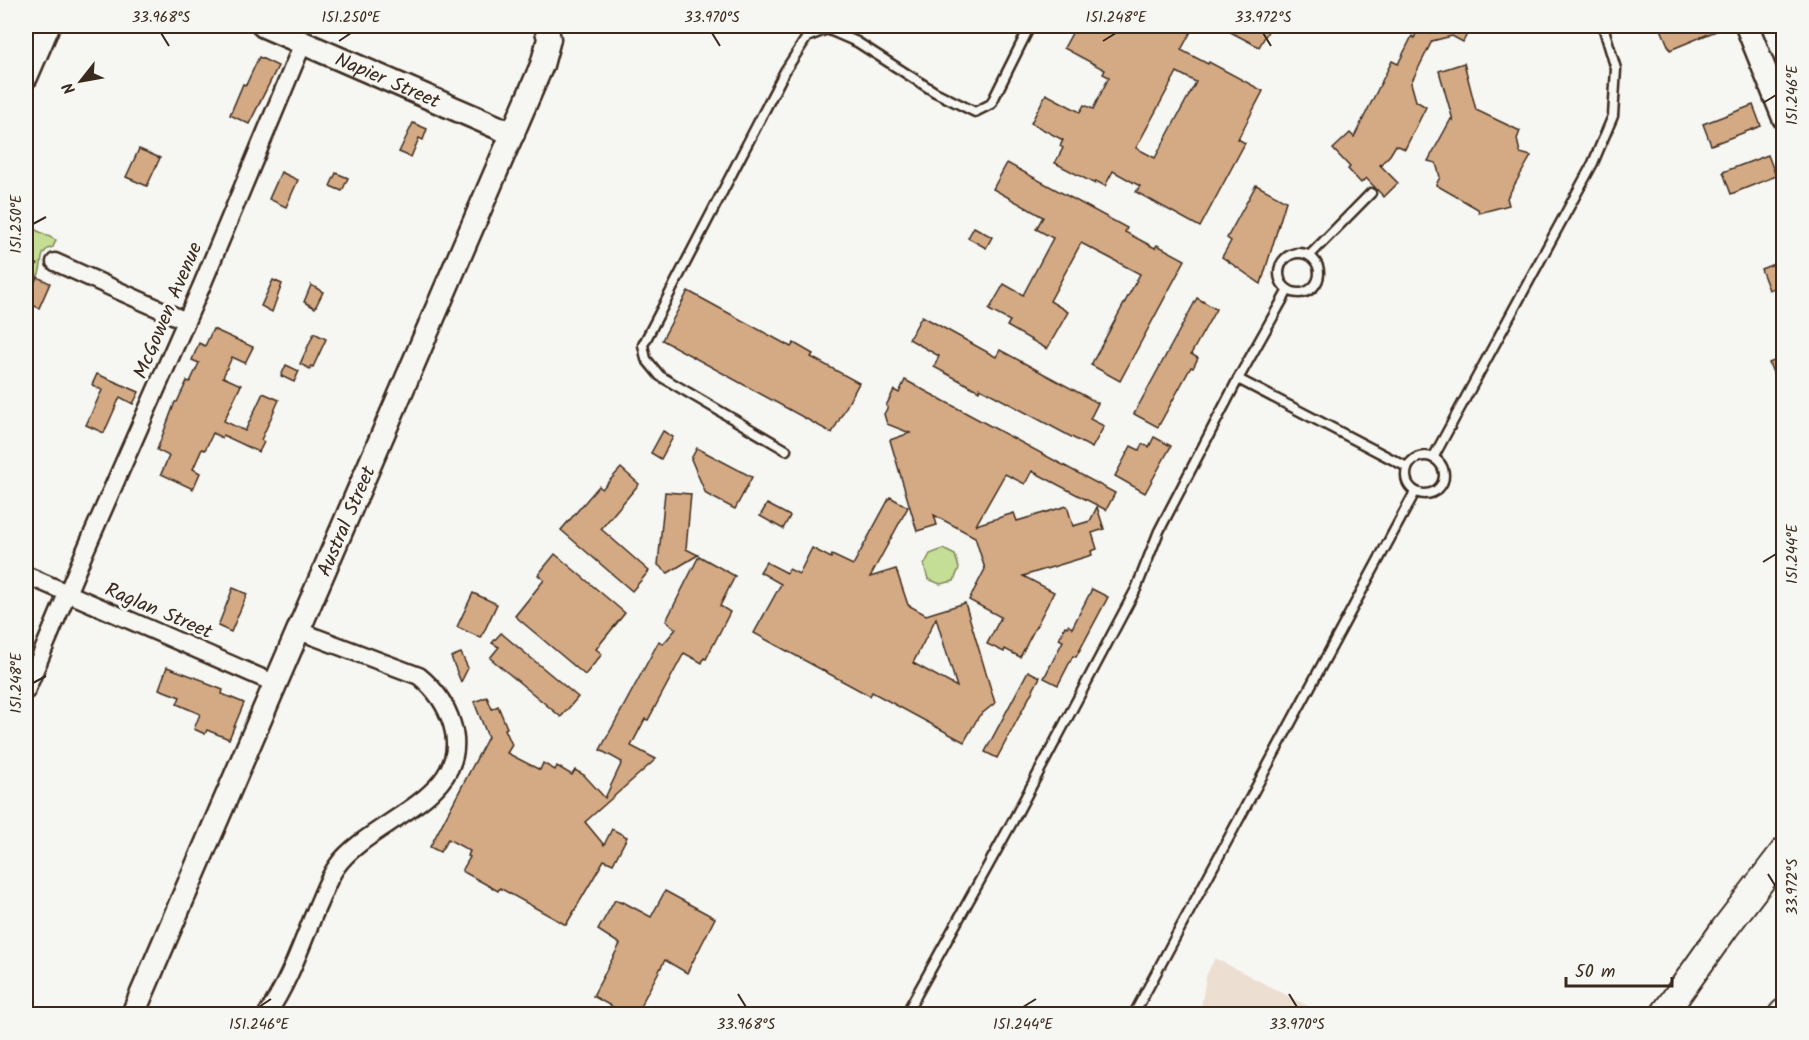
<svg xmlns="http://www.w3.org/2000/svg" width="1809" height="1040" viewBox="0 0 1809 1040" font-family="Kalam,sans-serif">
<rect width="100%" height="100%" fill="#f6f6f2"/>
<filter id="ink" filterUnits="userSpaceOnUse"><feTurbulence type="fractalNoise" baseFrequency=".0167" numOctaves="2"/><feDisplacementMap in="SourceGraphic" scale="12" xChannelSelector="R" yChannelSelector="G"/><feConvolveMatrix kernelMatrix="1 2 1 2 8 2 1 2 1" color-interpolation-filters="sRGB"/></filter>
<g filter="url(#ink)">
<polygon fill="#ecdfd1" points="1215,958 1323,1014 1200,1014 1206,976"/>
<g fill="#c4de95" stroke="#80845a" stroke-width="1.5">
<path d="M 26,225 L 56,240 L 53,247 C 37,251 44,265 38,276 L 26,270 Z"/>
<polygon points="943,549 955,555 959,568 954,581 940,584 928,579 924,565 930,554"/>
</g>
<g fill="#d4aa85" stroke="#3b2a1e" stroke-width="1.5" fill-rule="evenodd">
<path d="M 1076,26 L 1194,26 L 1181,50 L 1208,64 L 1209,62 L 1263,91 L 1238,139 L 1245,143 L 1200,227 L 1136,192 L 1140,186 L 1113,171 L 1105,186 L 1096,181 L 1095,184 L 1055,163 L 1063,148 L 1060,146 L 1063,140 L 1031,123 L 1046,94 L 1080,112 L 1084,105 L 1093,109 L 1109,77 L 1103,74 L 1105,70 L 1064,48 ZM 1177,72 L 1196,82 L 1155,158 L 1136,148 Z"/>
<polygon points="1219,26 1271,26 1259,47"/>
<polygon points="1420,26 1477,26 1478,30 1468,32 1463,42 1452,36 1432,41 1411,83 1416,101 1426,107 1405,149 1396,145 1390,155 1380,165 1398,183 1384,197 1366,178 1361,183 1348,169 1350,167 1333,149 1350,133 1354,137 1392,61 1398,64 1412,36 1414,38"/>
<polygon points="1669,26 1728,26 1670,50 1661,29"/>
<polygon points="259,57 278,66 249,124 230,115 243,84 246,85"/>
<polygon points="1464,63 1476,110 1520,131 1517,139 1520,153 1531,156 1507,198 1509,205 1479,213 1478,209 1436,185 1440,177 1436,163 1428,161 1451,119 1453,120 1439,71"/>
<polygon points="1753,105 1761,126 1711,145 1703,124"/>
<polygon points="413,123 427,129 423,140 419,138 411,157 399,152"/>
<polygon points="139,149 160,158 147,186 126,177"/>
<polygon points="1768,155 1776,176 1731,194 1723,172"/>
<polygon points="1007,163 1127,228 1125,232 1155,248 1157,245 1185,260 1120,381 1091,365 1140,274 1108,257 1081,243 1050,301 1068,312 1047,349 1007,326 1010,321 989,310 1004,284 1023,295 1053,238 1036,229 1043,217 993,189"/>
<polygon points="281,172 298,180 286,207 269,199"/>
<polygon points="336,173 348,178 342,191 330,186"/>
<polygon points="1256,185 1286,201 1261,284 1222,257 1231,241 1227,238"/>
<polygon points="974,227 992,237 986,248 968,238"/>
<polygon points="1784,260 1784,284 1769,290 1761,269"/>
<polygon points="37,277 50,283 39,308 26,302"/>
<polygon points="273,280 282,284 272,312 261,306"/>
<polygon points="311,285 323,292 315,308 304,302"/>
<polygon points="688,291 791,347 794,343 813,354 811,357 859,383 832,433 662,340"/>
<polygon points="1197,298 1216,309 1191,354 1198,358 1193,368 1191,367 1158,427 1134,414"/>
<polygon points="922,316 996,357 1000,350 1098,403 1090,419 1104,426 1092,448 980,388 979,391 934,367 939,356 909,339"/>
<polygon points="213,329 253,347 245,363 232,357 223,377 241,385 224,421 245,431 263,393 279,400 261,440 264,442 259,452 223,435 222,438 213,433 205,450 202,449 193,469 200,473 193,489 161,474 169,456 157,450 175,402 177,402 187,381 190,382 199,363 192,360 199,343 205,346"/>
<polygon points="314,333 326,339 313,367 311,366 310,369 300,364"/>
<polygon points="1784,357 1784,397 1783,397 1769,363"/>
<polygon points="286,365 299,371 294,382 281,376"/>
<polygon points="97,374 139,392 133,404 120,397 104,433 86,425 102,390 92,385"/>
<polygon points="905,380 1115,493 1106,510 1032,471 1025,484 1005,474 976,525 1014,513 1017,521 1067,506 1073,526 1090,521 1097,507 1104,529 1092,533 1097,549 1091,551 1092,555 1023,576 1054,592 1020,657 1005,649 1004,652 987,644 1001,617 969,600 985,569 975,537 934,515 937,525 917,531 890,440 910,433 887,424 884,414 888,407 886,406 894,390 899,393"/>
<polygon points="663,431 673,437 661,459 651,453"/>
<polygon points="1154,437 1171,446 1145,493 1115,476 1131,446 1139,450 1142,444 1149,447"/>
<polygon points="697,448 752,477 735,509 706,494 691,459"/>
<polygon points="621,468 639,484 601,529 649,571 632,591 561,530 599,486 602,489"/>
<polygon points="665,492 691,494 686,549 698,555 668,573 658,565"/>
<path d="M 890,497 L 908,507 L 870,577 L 896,569 L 908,605 L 926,615 L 965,603 L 995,703 L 979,716 L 964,742 L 872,692 L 870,696 L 754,633 L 781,584 L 760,572 L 766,562 L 787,573 L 789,569 L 799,574 L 812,548 L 831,558 L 832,555 L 853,565 ZM 936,618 L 957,687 L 913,663 Z"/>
<polygon points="767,504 790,516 783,529 760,516"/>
<polygon points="555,554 625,613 596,649 602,654 585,675 515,616 544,580 538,575"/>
<polygon points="699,556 735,576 720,606 730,612 706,659 704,658 702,663 684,653 648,720 645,719 631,746 656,759 585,822 604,845 612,829 627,837 613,864 604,860 566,925 500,888 498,891 462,871 470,857 468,856 470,851 448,839 440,852 430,847 488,737 474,702 487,697 492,709 498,706 507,728 505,729 512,745 507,753 540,770 543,763 555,770 557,766 572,775 575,770 584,775 605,798 622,762 600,750 659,641 663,644 676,629 666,621"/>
<polygon points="233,588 247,594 231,632 218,626"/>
<polygon points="1092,589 1108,597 1076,657 1073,656 1058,685 1044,678 1063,641 1059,639 1065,626 1067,627 1068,625 1072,628"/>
<polygon points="473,593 497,604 481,638 457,627"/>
<polygon points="501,633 578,697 561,717 490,658 499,647 492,643"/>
<polygon points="461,653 468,668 461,682 451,657"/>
<polygon points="167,667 205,681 205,683 223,690 222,694 244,703 229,739 207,730 205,734 194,729 200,714 177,704 180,697 159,689"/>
<polygon points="1028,671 1040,677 997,758 985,752"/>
<polygon points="665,891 715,918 687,973 665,960 636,1014 616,1014 618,1010 593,996 620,944 598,930 615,900 622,903 623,902 651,917"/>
</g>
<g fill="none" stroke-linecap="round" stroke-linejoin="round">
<defs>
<g id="lane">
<circle cx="1299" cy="273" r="20"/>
<polyline points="1310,255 1371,193"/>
<polyline points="1238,379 1407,467"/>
<polyline points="786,450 660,376 646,359 643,345 785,71 807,37 827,29 857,42 935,92 975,112 991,104 1030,26"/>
<circle cx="1425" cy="475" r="19"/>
<polyline points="1433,458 1593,163 1613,116 1616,69 1603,26"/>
<polyline points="906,1014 1015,817 1136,589 1159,531 1238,379 1288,290"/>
<polyline points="1134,1014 1415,492"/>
</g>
<g id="street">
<polyline points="55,262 186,321"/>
<polyline points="26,575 276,684"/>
<polyline points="26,691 85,551 202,285 303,43"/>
<path d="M 267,1014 C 289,982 302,943 317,907 C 323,894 328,878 337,866 C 370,819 475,798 452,724 C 446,704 435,689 419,676 L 299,631"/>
</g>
<g id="secondary">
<path id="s1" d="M 264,26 L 513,134"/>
<polyline points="1747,26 1784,118"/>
<polyline points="26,77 48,26"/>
<path id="s2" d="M 133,1014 L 542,65 L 549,39 L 546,26"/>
</g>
<g id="primary">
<polyline points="1664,1014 1725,928 1784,851"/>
<polyline points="1782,1014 1784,1012"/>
</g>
</defs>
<use href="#lane" stroke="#3b2a1e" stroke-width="13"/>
<use href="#street" stroke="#3b2a1e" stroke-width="21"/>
<use href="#secondary" stroke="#3b2a1e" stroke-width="27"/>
<use href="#primary" stroke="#3b2a1e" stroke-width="30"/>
<g stroke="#3b2a1e" stroke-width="2" stroke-dasharray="4.5 4.5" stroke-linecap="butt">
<polyline points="26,259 41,266"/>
<polyline points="27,259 30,253 35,249"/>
</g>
<use href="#lane" stroke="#f6f6f2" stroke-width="8"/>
<use href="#street" stroke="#f6f6f2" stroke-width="16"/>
<use href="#secondary" stroke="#f6f6f2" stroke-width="22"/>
<use href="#primary" stroke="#f6f6f2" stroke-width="26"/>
</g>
</g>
<path fill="none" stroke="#3b2a1e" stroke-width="2" d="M 161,33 L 169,46M 712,33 L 720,46M 1263,33 L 1271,46M 339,41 L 351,33M 1103,41 L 1116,33M 1763,103 L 1776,95M 33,224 L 46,217M 1763,562 L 1776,554M 33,683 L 46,676M 1768,874 L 1776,887M 738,994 L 746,1007M 1289,994 L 1297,1007M 259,1007 L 271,999M 1023,1007 L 1036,999"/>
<g text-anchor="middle" stroke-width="6" stroke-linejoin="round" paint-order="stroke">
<g font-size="20" fill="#3b2a1e" stroke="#f6f6f2">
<text dy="7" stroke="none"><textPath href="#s1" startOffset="135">Napier Street</textPath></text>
<text transform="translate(167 310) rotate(-67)" y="7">McGowen Avenue</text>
<text dy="7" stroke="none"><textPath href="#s2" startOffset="537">Austral Street</textPath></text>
<text transform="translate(159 610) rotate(23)" y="7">Raglan Street</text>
</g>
</g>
<rect width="1809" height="1040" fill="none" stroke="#f6f6f2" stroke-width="66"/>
<g transform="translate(81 81) rotate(239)" stroke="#f6f6f2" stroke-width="4.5" paint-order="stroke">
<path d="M0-4.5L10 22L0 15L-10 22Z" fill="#3b2a1e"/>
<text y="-9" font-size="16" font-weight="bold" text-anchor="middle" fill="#3b2a1e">N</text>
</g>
<path d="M1566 977v9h106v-9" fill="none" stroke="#3b2a1e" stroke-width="3"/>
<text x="1575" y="977" font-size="18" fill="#3b2a1e" stroke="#f6f6f2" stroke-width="4.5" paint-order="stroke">50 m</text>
<rect x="33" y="33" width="1743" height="974" fill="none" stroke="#3b2a1e" stroke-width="2"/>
<g font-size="15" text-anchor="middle" fill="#3b2a1e">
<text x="161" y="22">33.968°S</text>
<text x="351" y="22">151.250°E</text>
<text x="712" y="22">33.970°S</text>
<text x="1116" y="22">151.248°E</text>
<text x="1263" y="22">33.972°S</text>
<text transform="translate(1792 95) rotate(-90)" y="5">151.246°E</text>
<text transform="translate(16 224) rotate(-90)" y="5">151.250°E</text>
<text transform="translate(1792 554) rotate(-90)" y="5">151.244°E</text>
<text transform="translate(16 683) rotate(-90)" y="5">151.248°E</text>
<text transform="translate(1792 887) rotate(-90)" y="5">33.972°S</text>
<text x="259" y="1029">151.246°E</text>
<text x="746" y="1029">33.968°S</text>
<text x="1023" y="1029">151.244°E</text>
<text x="1297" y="1029">33.970°S</text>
</g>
</svg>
